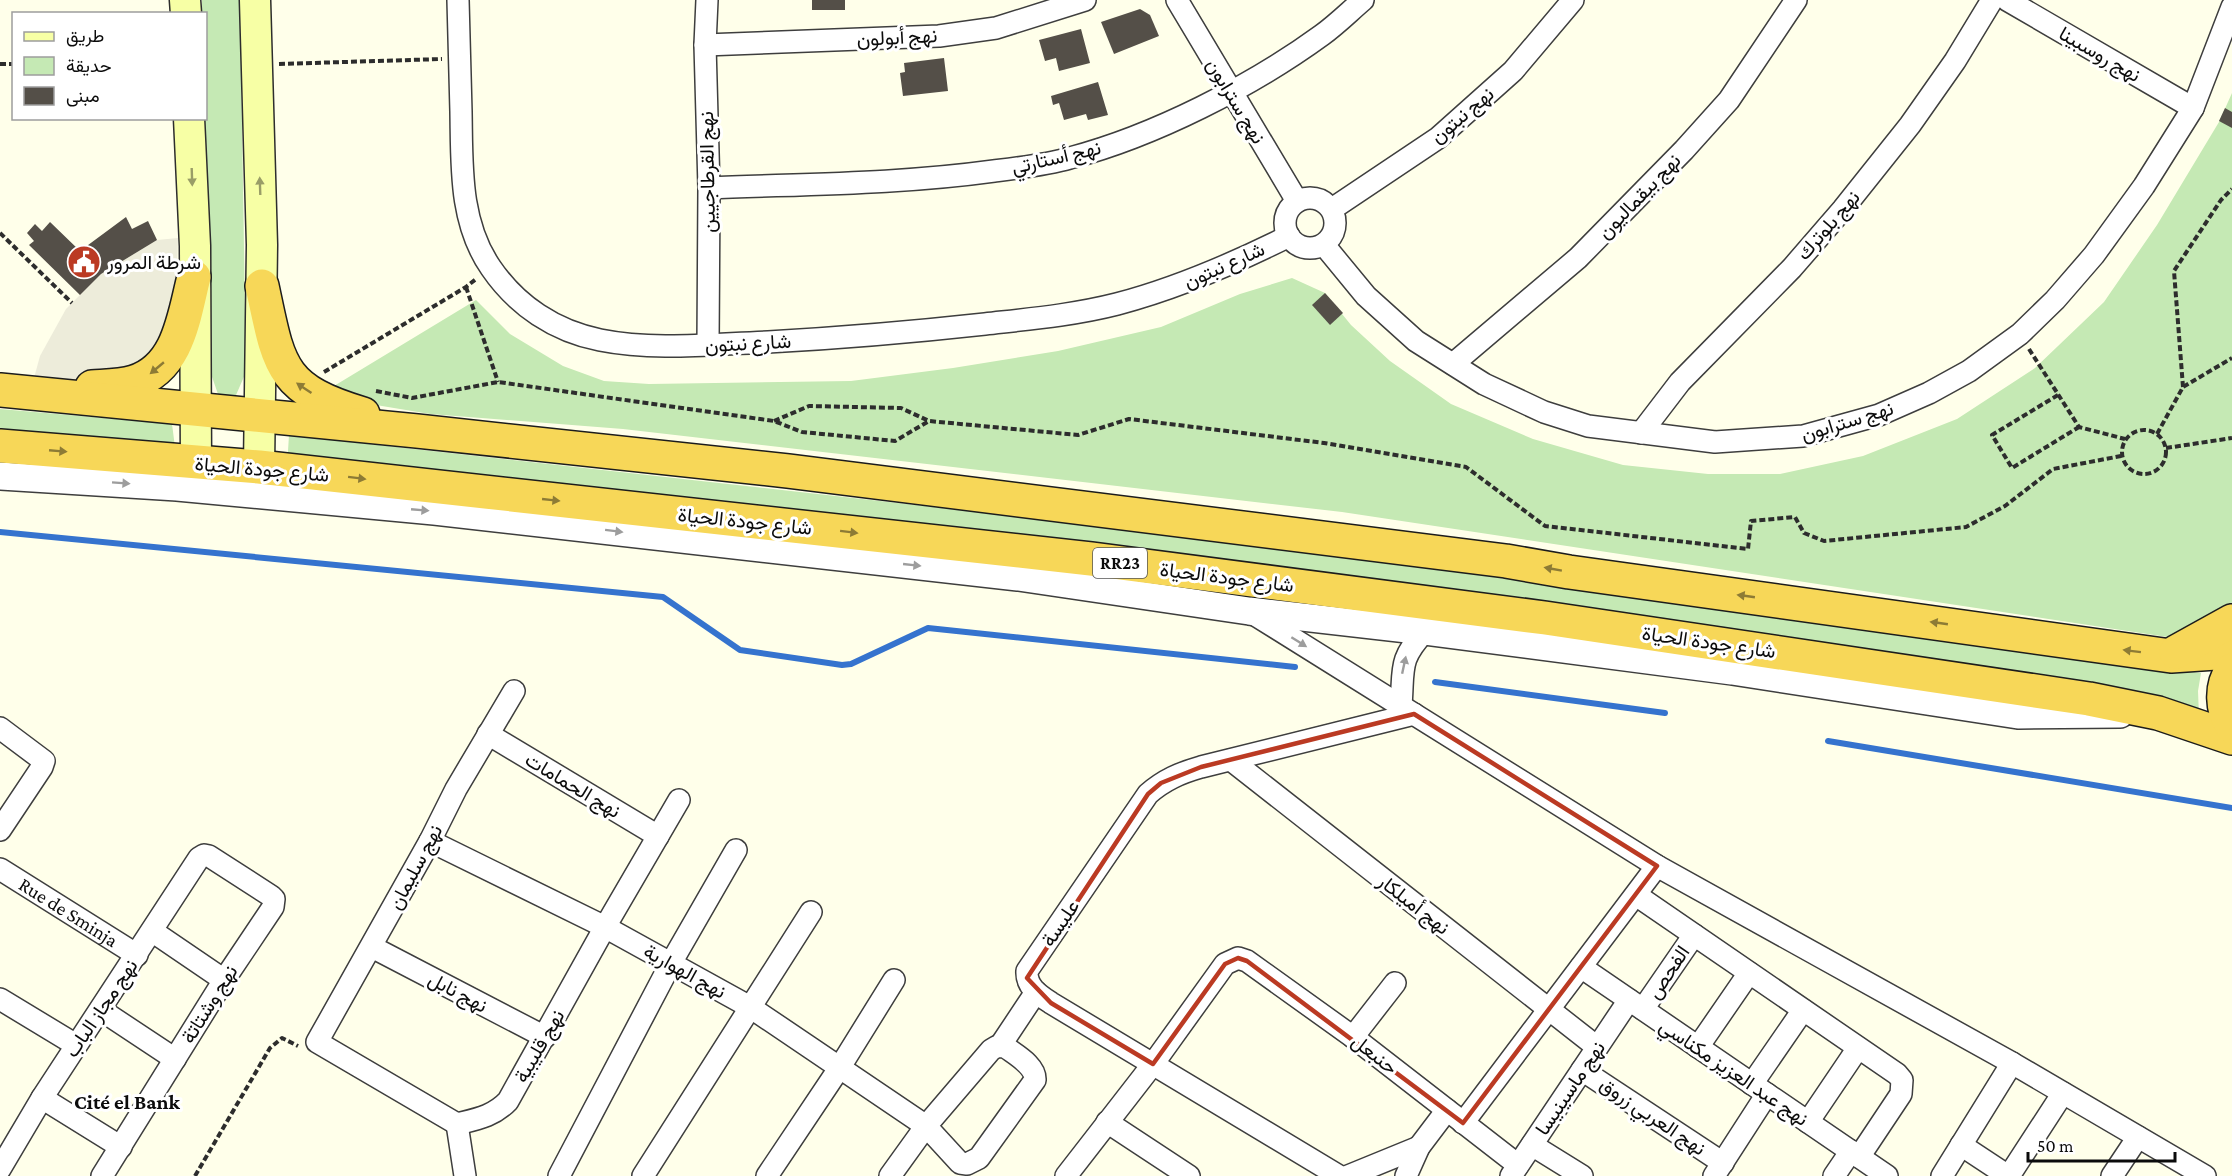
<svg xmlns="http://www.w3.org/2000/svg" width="2232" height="1176" viewBox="0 0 2232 1176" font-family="'Crimson Pro',Vazirmatn,serif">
<rect width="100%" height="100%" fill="#ffffea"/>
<g fill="#c5e9b4">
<polygon points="202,0 240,0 246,372 233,402 219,397 211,374 204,119 206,14 202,13"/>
<polygon points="2232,93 2232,605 2174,638 1342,512 623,429 430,414 352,401 329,389 476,300 510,334 563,366 604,381 649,384 851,381 953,368 1058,351 1161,327 1240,294 1292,278 1325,293 1351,325 1390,361 1451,404 1533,439 1623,465 1708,474 1780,474 1863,456 1957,419 2035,368 2104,302 2157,225 2219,122"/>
<polygon points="0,409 172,424 175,447 0,431"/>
<polygon points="289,435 1336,552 2201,673 2198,691 2199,716 287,467"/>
</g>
<polygon fill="#edecda" points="178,238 175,317 168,345 122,382 34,378 40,356 66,309 101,274 157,240"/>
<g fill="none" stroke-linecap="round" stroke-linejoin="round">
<g stroke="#3573ce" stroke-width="6">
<polyline points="0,532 663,597 740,650 842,665 851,664 928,628 1295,667"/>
<polyline points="1435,682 1665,713"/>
<polyline points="1828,741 2232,808"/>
</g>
</g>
<g fill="#544f48">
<rect x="812" y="0" width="33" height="10"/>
<polygon points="1140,9 1150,15 1159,36 1114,54 1101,22"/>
<polygon points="1081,29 1090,63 1059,71 1056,58 1045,61 1039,40"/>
<polygon points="944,58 948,91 903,96 900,73 905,72 904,63"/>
<polygon points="1098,82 1108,115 1088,120 1086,114 1064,120 1059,103 1053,105 1051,96"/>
<polygon points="2225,108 2232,112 2232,128 2219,121"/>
<polygon points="126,217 132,229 148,221 157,240 101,274 80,295 29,245 34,241 27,233 35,224 42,231 50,222 80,251"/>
<polygon points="1325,293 1343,313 1330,325 1312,305"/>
</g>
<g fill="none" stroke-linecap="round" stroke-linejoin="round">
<defs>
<g id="minor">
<path d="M 458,0 C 459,37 460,75 461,112 C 462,165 459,222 491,268 C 517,306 555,331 600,340 C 655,351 712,344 768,342 C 840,338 912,332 985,324 C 1029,319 1074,315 1117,304 C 1178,288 1233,264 1289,236"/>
<polyline points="707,0 705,45 709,188 708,345"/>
<polyline points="1177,0 1297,201"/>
<polyline points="2007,0 2193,108"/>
<polyline points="705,45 939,36 996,28 1085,0"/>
<path d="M 709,188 C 804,184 900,184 994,171 C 1019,168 1046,165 1070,158 C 1154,136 1252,86 1322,35 C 1336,25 1349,12 1363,0"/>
<circle cx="1310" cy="223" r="25"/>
<polyline points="1332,209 1438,138 1513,71 1573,0"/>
<polyline points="1324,245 1366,296 1416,341 1484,384 1544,412 1588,426 1715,442 1803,436 1879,415 1929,393 1969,371 2020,334 2055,300 2094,255 2144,186 2193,108 2232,7"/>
<polyline points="1453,364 1578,258 1684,150 1729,100 1796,0"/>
<polyline points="1641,433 1680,382 1792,268 1843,209 1910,125 1955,61 1992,0"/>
<polyline points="1252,613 1657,866 2012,1063 2205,1176"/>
<path d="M 514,691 L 456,789 L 430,841 L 317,1042 L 457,1124 C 477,1119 494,1116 508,1101 L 605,927 L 679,800"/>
<path d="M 1401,705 C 1404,669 1398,660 1425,631"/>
<polyline points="0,728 44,761 42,767 0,830"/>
<polyline points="488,734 658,836"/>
<polyline points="1231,760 1597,1047"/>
<path d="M 430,841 L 605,927 L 750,1007 L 926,1126 L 960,1163 L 967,1164 L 979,1158 L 1035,1080 C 1036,1065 1014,1054 1004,1046 L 996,1047 L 991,1050 L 926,1126 L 890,1176"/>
<path id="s1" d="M 0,869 L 137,955"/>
<polyline points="1636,895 1897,1074 1902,1080 1901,1094 1859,1157"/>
<polyline points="152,931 224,980"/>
<polyline points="372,947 545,1037"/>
<polyline points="1581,967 1887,1176"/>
<polyline points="0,999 76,1045"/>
<polyline points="1643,1009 1694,935"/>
<polyline points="101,1010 175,1059"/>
<polyline points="1353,1037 1395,983"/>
<polyline points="1000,1046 1036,992"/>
<polyline points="1698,1047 1749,973"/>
<polyline points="1582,1070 1723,1163"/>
<polyline points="1752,1084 1803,1010"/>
<polyline points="42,1098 121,1147"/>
<polyline points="1107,1122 1189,1176"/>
<polyline points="1808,1122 1858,1048"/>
<polyline points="1463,1123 1657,866"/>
<polyline points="457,1124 465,1176"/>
<polyline points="1532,1145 1582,1176"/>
<polyline points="1961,1145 2008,1176"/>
<polyline points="0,1169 42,1098 199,858 204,855 209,856 271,896 274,899 273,907 224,980 102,1176"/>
<polyline points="559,1176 671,963 736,850"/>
<polyline points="643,1176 811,912"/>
<polyline points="767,1176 840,1067 894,980"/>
<polyline points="1066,1176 1153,1064 1225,964 1238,958 1247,961 1353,1037 1518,1165"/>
<path d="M 1339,1176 L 1051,1003 C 1039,995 1026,987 1027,971 L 1148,794 C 1164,780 1180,773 1201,767 L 1414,714"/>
<polyline points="1348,1176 1419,1147"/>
<polyline points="1406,1176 1419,1147 1447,1110"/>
<polyline points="1511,1176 1629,1000"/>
<polyline points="1714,1176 1767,1094"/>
<polyline points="1834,1176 1851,1151"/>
<polyline points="1942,1176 2012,1063"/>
<polyline points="2009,1176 2063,1093"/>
<polyline points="2112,1176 2138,1137"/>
</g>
<polyline id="tertiary" points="0,476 177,487 434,511 1018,577 1249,611 1425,631 1732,671 2018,715 2120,714"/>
<g id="secondary">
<polyline points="185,0 186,14"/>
<polyline points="255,0 262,245 259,467"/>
<polyline points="189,118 195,246 196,463"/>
</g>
<g id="trunk">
<path d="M 262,286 C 279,366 279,389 363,414"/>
<path d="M 92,387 C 106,386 121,386 134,382 C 179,368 184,316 194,277"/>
<polyline points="0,390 417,431 788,471 1506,561 1569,572 2171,656 2232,652"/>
<polyline points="0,446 259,467 1091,559 1545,618 2089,699 2158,713 2232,738"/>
<polyline points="2176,652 2232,621"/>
<path d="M 2232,670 C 2220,687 2222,709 2232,727"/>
</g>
</defs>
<use href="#minor" stroke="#3e3e3e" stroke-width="24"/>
<use href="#tertiary" stroke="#3e3e3e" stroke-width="30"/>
<use href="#secondary" stroke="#2d2d2d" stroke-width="33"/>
<use href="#trunk" stroke="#1c1c1c" stroke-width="36"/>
<g stroke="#2d2d2d" stroke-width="4" stroke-dasharray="6 3" stroke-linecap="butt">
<polyline points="0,64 14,64"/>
<polyline points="279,64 442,59"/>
<polyline points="0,233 72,303"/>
<polyline points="466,287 498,382"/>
<polyline points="2029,349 2079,427 2125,439"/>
<polyline points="324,372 466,287 476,279"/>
<polyline points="2183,387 2174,271 2221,200 2232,189"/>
<polyline points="376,391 412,398 498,382 774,421 802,432 895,441 929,421"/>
<polyline points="2058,395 1992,435 2012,468 2079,427"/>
<polyline points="774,421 809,406 901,408 929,421 1078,435 1129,419 1324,443 1466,467 1545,526 1748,549 1751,521 1795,517 1804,533 1824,541 1966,527 2005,506 2053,469 2121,456"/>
<circle cx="2144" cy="452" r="22"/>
<polyline points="2157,434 2183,387 2232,358"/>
<polyline points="2166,448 2232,438"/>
<polyline points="195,1176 270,1048 282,1038 298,1046"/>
</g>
<use href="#minor" stroke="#fff" stroke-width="21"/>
<use href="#tertiary" stroke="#fff" stroke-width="27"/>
<use href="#secondary" stroke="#f7ffa5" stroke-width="30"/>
<use href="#trunk" stroke="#f7d758" stroke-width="33"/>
</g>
<defs><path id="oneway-solid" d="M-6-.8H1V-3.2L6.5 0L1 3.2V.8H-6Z" transform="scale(1.5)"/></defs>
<g fill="#999d67">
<use href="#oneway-solid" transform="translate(192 177) rotate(88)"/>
<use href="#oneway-solid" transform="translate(260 186) rotate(-92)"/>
</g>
<g fill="#8d7b35">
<use href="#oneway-solid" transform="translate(157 368) rotate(140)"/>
<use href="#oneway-solid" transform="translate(304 388) rotate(-146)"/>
<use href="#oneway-solid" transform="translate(58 451) rotate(5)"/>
<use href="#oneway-solid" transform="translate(357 478) rotate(7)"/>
<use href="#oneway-solid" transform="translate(551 500) rotate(6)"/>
<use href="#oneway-solid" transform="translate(849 532) rotate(7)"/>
<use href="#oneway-solid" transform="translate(1553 569) rotate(-170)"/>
<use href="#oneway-solid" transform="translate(1746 596) rotate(-172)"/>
<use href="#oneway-solid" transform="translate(1939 623) rotate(-172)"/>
<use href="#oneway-solid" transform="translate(2132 651) rotate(-173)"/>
</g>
<g fill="#9d9d9d">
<use href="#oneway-solid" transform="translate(121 483) rotate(4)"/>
<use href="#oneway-solid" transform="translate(420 510) rotate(5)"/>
<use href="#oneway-solid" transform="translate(614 531) rotate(7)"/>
<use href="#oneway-solid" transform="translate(912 565) rotate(6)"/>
<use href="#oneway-solid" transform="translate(1299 642) rotate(32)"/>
<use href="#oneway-solid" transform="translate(1404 665) rotate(-78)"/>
</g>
<path fill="none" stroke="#bb3a23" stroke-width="4.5" stroke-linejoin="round" d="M 1414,714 L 1657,866 L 1463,1123 L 1247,961 L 1238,958 L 1225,964 L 1153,1064 L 1051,1003 L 1027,978 L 1148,794 L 1161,783 L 1201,767 Z"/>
<defs>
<symbol id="civic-disc" viewBox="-11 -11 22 22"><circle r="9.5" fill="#bb3a23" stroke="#fff"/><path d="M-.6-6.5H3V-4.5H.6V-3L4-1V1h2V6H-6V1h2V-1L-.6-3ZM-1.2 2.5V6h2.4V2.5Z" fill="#fff"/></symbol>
</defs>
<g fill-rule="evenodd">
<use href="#civic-disc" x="65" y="243" width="38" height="38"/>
</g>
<g text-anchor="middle" stroke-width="6" stroke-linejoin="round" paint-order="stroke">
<rect fill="#fff" stroke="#545454" stroke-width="1.5" x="1093" y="548" width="54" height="30" rx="4.5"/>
<g font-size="18" font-weight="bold" fill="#0b0b0b">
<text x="1120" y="569">RR23</text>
</g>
<g font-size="20" fill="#0b0b0b" stroke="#fff">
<text transform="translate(897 37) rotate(-3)" y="7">نهج أبولون</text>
<text transform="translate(2100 54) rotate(30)" y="7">نهج روسبينا</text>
<text transform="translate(1236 101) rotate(59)" y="7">نهج سترابون</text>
<text transform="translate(1462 115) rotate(-40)" y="7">نهج نبتون</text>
<text transform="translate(1056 157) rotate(-13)" y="7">نهج أستارتي</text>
<text transform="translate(707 172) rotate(-91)" y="7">نهج القرطاجيين</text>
<text transform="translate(1639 196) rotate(-46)" y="7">نهج بيقماليون</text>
<text transform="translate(1828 225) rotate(-49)" y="7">نهج بلوترك</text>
<text transform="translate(1224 265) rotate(-24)" y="7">شارع نبتون</text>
<text transform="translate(748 343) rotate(-3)" y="7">شارع نبتون</text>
<text transform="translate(1847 421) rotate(-17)" y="7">نهج سترابون</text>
<text transform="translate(262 469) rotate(5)" y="7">شارع جودة الحياة</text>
<text transform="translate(745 521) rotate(6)" y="7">شارع جودة الحياة</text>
<text transform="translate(1227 577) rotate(7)" y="7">شارع جودة الحياة</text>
<text transform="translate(1709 642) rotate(8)" y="7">شارع جودة الحياة</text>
<text transform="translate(573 785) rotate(31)" y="7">نهج الحمامات</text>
<text transform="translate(415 867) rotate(-62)" y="7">نهج سليمان</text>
<text transform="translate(1414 904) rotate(38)" y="7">نهج أميلكار</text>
<text dy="7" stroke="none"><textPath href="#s1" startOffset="81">Rue de Sminja</textPath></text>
<text transform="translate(1060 923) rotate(-56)" y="7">عليسة</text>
<text transform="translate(685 971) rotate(29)" y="7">نهج الهوارية</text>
<text transform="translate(1668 972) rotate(-56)" y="7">الفحص</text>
<text transform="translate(458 992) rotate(28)" y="7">نهج نابل</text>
<text transform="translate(209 1004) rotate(-58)" y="7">نهج وشتاتة</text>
<text transform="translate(101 1008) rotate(-56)" y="7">نهج مجاز الباب</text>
<text transform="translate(539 1046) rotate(-60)" y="7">نهج قليبية</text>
<text transform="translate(1375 1054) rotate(38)" y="7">حنبعل</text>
<text transform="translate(1734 1072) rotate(34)" y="7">نهج عبد العزيز مكناسي</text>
<text transform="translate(1570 1088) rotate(-56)" y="7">نهج ماسينيسا</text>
<text transform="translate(1653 1116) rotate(34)" y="7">نهج العربي زروق</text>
</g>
<g font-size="20" fill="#0b0b0b" stroke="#fff" text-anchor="start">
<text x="107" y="269">شرطة المرور</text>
</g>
<g font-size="21" font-weight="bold" fill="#0b0b0b" stroke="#fff">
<text x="127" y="1109">Cité el Bank</text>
</g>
</g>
<rect x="12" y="12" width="195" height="108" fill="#ffffff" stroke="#9d9d9d" stroke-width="1.5"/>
<rect x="24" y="32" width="30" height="9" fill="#f7ffa5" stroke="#9d9d9d" stroke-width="1.5"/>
<text x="66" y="42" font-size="18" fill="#0b0b0b">طريق</text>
<rect x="24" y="57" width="30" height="18" fill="#c5e9b4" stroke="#9d9d9d" stroke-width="1.5"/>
<text x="66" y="72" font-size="18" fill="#0b0b0b">حديقة</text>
<rect x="24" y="87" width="30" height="18" fill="#544f48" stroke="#9d9d9d" stroke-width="1.5"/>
<text x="66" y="102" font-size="18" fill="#0b0b0b">مبنى</text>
<path d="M2028 1152v9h147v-9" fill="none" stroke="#0b0b0b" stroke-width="3"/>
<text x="2037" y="1152" font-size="18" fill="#0b0b0b" stroke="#ffffff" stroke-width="4.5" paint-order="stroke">50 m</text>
</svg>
